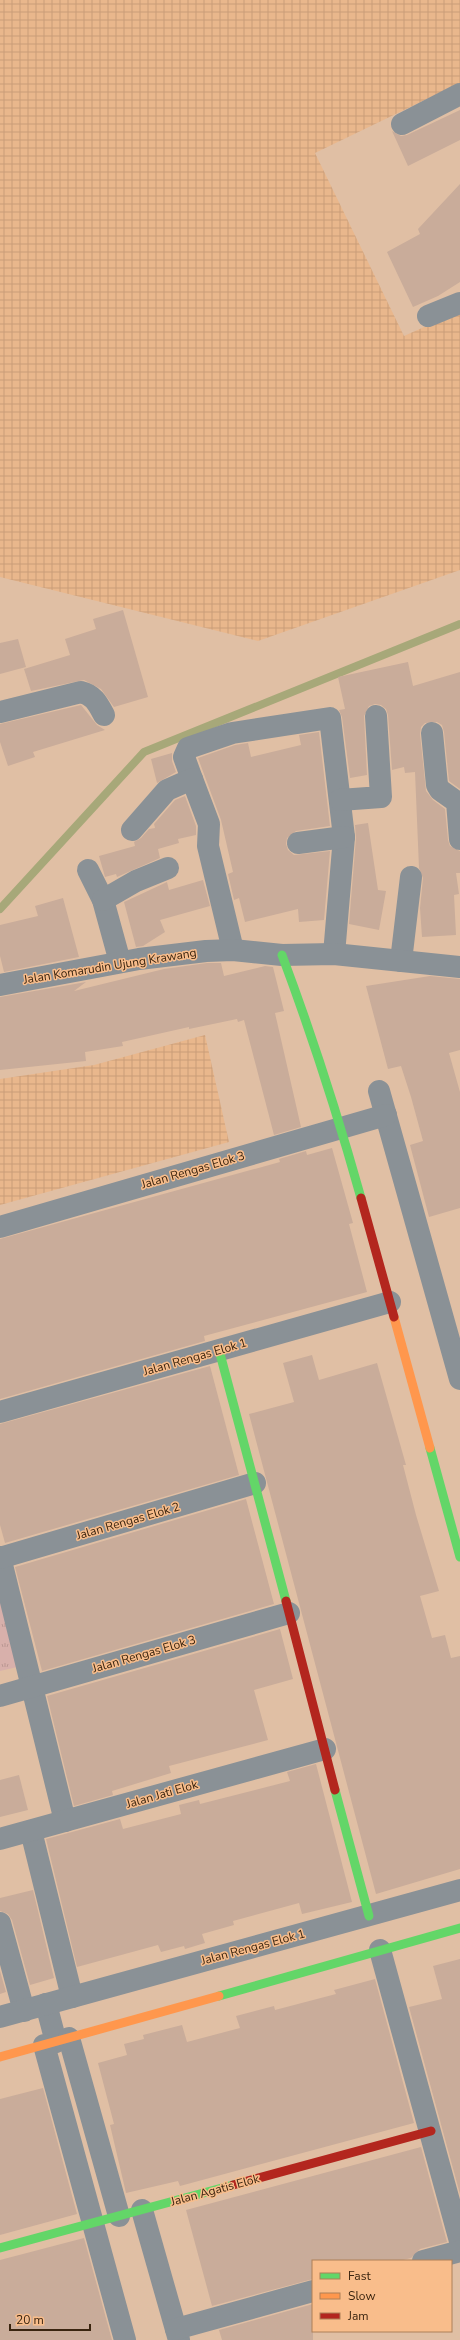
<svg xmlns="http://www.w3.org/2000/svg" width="460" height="2340" viewBox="0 0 460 2340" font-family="'Nunito Sans',sans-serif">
<defs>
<pattern id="industrial-grid" width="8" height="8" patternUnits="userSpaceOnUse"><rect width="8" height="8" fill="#e9b78c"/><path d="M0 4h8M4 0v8" fill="none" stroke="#c99d78"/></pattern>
<pattern id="grass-tufts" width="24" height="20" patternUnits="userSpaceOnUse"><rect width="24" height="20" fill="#d8b0ab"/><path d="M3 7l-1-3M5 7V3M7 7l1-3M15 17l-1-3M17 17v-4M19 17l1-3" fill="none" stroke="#ba9792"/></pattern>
</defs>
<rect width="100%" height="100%" fill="#e0bfa4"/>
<g fill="url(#industrial-grid)">
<polygon points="0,0 460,0 460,83 315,153 404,336 460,311 460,570 258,641 0,577"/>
<polygon points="205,1035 229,1142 0,1205 0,1079 94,1065"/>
</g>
<polygon fill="url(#grass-tufts)" points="0,1574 26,1665 0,1671"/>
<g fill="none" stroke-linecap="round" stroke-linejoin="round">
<polyline stroke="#a7a879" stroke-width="8" points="0,909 144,752 460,624"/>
</g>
<g fill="#c9ac9a">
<polygon points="460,110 460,140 408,166 392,131 401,136 407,135"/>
<polygon points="460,184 460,282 438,296 413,307 387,252 420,234 418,229"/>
<polygon points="123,610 148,697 114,707 101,689 84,680 31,691 24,669 70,655 65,639 96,629 93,619"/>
<polygon points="18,639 26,667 0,674 0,643"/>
<polygon points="408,662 413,686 460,672 460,789 449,781 444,732 442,725 437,722 425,723 421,727 420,734 426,791 433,800 445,809 448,840 450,846 460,851 460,873 456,873 459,894 454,895 456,935 422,937 420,908 423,878 419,868 415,772 405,773 404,767 392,770 388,715 386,709 381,705 375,704 369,706 364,716 367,775 350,778 342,717 339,710 345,709 338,677"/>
<polygon points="81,705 97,725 105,730 33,752 35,757 8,766 0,742 0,724"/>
<polygon points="319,732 330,826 296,831 287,838 286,844 288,850 294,855 330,851 324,920 299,922 298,909 245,922 239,898 234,900 228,874 233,872 221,820 198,758 235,745 248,743 251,757 301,745 299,735"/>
<polygon points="172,753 172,761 176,772 157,783 151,759"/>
<polygon points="185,796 196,826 196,835 178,839 179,843 158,849 160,858 117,877 116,874 105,877 99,856 135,846 134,842 141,838 149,829 155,828 154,824 175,800"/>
<polygon points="368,823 378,890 386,891 379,930 349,924 356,838 355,825"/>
<polygon points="203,880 210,906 160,920 165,932 143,946 136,947 124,902 167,882 169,890"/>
<polygon points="63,898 79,957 4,972 0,956 0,925 38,916 35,906"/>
<polygon points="207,963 221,963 224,976 265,966 273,967 284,1011 275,1013 301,1127 274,1135 244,1020 238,1022 237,1019 189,1029 189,1027 122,1042 123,1046 85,1052 86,1061 0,1070 0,997 86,982 74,991 164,969"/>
<polygon points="430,976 460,979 460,1050 449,1053 460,1092 460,1208 429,1217 410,1145 423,1141 411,1097 401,1066 388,1069 366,986"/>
<polygon points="332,1148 353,1223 349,1224 367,1292 204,1336 205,1341 0,1399 0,1239 280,1162 279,1159 306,1151 307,1155"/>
<polygon points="312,1355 319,1380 377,1363 406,1465 403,1465 416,1515 439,1591 420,1596 432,1638 445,1635 451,1658 460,1656 460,1869 376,1894 249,1414 294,1402 283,1363"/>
<polygon points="210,1366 239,1475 5,1543 0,1525 0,1424"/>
<polygon points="246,1499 274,1604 42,1671 15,1567"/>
<polygon points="280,1629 293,1679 254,1690 268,1740 169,1766 171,1773 112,1791 113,1795 74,1806 47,1696"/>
<polygon points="316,1764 352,1902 302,1914 299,1903 233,1921 234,1925 202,1934 205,1943 185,1949 184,1946 161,1952 158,1945 77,1967 46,1839 120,1819 123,1829 181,1814 179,1805 199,1800 200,1804 290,1781 287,1772"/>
<polygon points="19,1775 28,1810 0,1817 0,1780"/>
<polygon points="33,1890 54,1978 30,1985 12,1920 8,1914 0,1911 0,1898"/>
<polygon points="460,1959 460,2194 409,2007 442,1999 433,1966"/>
<polygon points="0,1971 6,1992 0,1994"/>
<polygon points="375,1979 414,2123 180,2186 178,2181 126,2193 110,2125 114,2124 98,2063 127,2055 124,2044 144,2039 143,2035 182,2025 187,2042 240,2028 236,2016 274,2006 275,2010 336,1994 334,1990"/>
<polygon points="43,2088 77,2214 0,2235 0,2099"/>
<polygon points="421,2147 447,2242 420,2249 411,2258 399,2261 313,2261 313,2279 212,2306 186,2210"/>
<polygon points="84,2238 112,2340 0,2340 0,2260"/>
<polygon points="313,2304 313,2340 222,2340 219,2330"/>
</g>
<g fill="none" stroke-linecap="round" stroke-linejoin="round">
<g stroke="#8a9196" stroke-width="22">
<polyline points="402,124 460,94"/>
<polyline points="428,316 460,303"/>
<path d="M 0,712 L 81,692 C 94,695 98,704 104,715"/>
<polyline points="432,733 437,785 440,790 457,802 460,839"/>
<polyline points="192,779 184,757 188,748 232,733 330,718 344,837 334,954"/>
<polyline points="340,800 381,797 376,716"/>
<polyline points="132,830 167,790 192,779 209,824 208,846 233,950"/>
<polyline points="298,843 344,837"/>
<polyline points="88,870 103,900 120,962"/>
<polyline points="103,900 136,881 168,868"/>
<polyline points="401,961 411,877"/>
<polyline points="0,985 139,959 206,951 233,950 282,955 334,954 460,967"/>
<polyline points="379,1091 460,1379"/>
<polyline points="0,1227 386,1115"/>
<polyline points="0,1412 390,1302"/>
<polyline points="0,1557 65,1821"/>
<polyline points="0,1558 255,1483"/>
<polyline points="0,1696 289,1613"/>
<polyline points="31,1831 72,1997"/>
<polyline points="0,1839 325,1749"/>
<polyline points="0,1923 24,2011"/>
<polyline points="380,1950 460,2241"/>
<polyline points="46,2004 56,2042"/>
<polyline points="0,2017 460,1890"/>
<polyline points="69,2038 119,2216"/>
<polyline points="44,2045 125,2340"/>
<polyline points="142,2210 179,2340"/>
<polyline points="423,2261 460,2251"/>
<polyline points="176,2329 313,2291"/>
</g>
<g stroke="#63d668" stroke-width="9">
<path d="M 282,955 C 312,1035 338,1116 361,1198"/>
<polyline points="219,1350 286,1601"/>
<polyline points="430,1448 460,1557"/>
<polyline points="335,1790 369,1916"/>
<polyline points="219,1996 460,1928"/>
<polyline points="0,2248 233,2185"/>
</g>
<g stroke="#ff974d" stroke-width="9">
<polyline points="394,1317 430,1448"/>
<polyline points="0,2057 219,1996"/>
</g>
<g stroke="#b3261e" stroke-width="9">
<polyline points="361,1198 394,1317"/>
<polyline points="286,1601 335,1790"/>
<polyline points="233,2185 431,2131"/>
</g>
</g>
<g text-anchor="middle" stroke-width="3" stroke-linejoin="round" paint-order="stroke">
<g font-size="12" fill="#3a240f" stroke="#f9bd8b">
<text transform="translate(110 966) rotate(-9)" y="4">Jalan Komarudin Ujung Krawang</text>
<text transform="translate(193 1170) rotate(-16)" y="4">Jalan Rengas Elok 3</text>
<text transform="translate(195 1357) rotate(-16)" y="4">Jalan Rengas Elok 1</text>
<text transform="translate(128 1521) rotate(-16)" y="4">Jalan Rengas Elok 2</text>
<text transform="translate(144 1654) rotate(-16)" y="4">Jalan Rengas Elok 3</text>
<text transform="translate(162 1794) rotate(-16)" y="4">Jalan Jati Elok</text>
<text transform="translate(253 1947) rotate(-15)" y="4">Jalan Rengas Elok 1</text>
<text transform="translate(215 2190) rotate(-15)" y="4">Jalan Agatis Elok</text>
</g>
</g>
<rect x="312" y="2260" width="140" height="72" fill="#f9bd8b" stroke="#ad8059"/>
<rect x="320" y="2273" width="20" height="6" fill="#63d668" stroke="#ad8059"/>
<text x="348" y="2280" font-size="12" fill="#3a240f">Fast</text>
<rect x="320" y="2293" width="20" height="6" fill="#ff974d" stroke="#ad8059"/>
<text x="348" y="2300" font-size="12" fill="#3a240f">Slow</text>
<rect x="320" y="2313" width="20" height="6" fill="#b3261e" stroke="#ad8059"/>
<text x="348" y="2320" font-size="12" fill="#3a240f">Jam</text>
<path d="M10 2324v6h80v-6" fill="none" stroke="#3a240f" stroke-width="2"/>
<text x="16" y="2324" font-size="12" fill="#3a240f" stroke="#f9bd8b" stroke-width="3" paint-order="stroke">20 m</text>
</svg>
